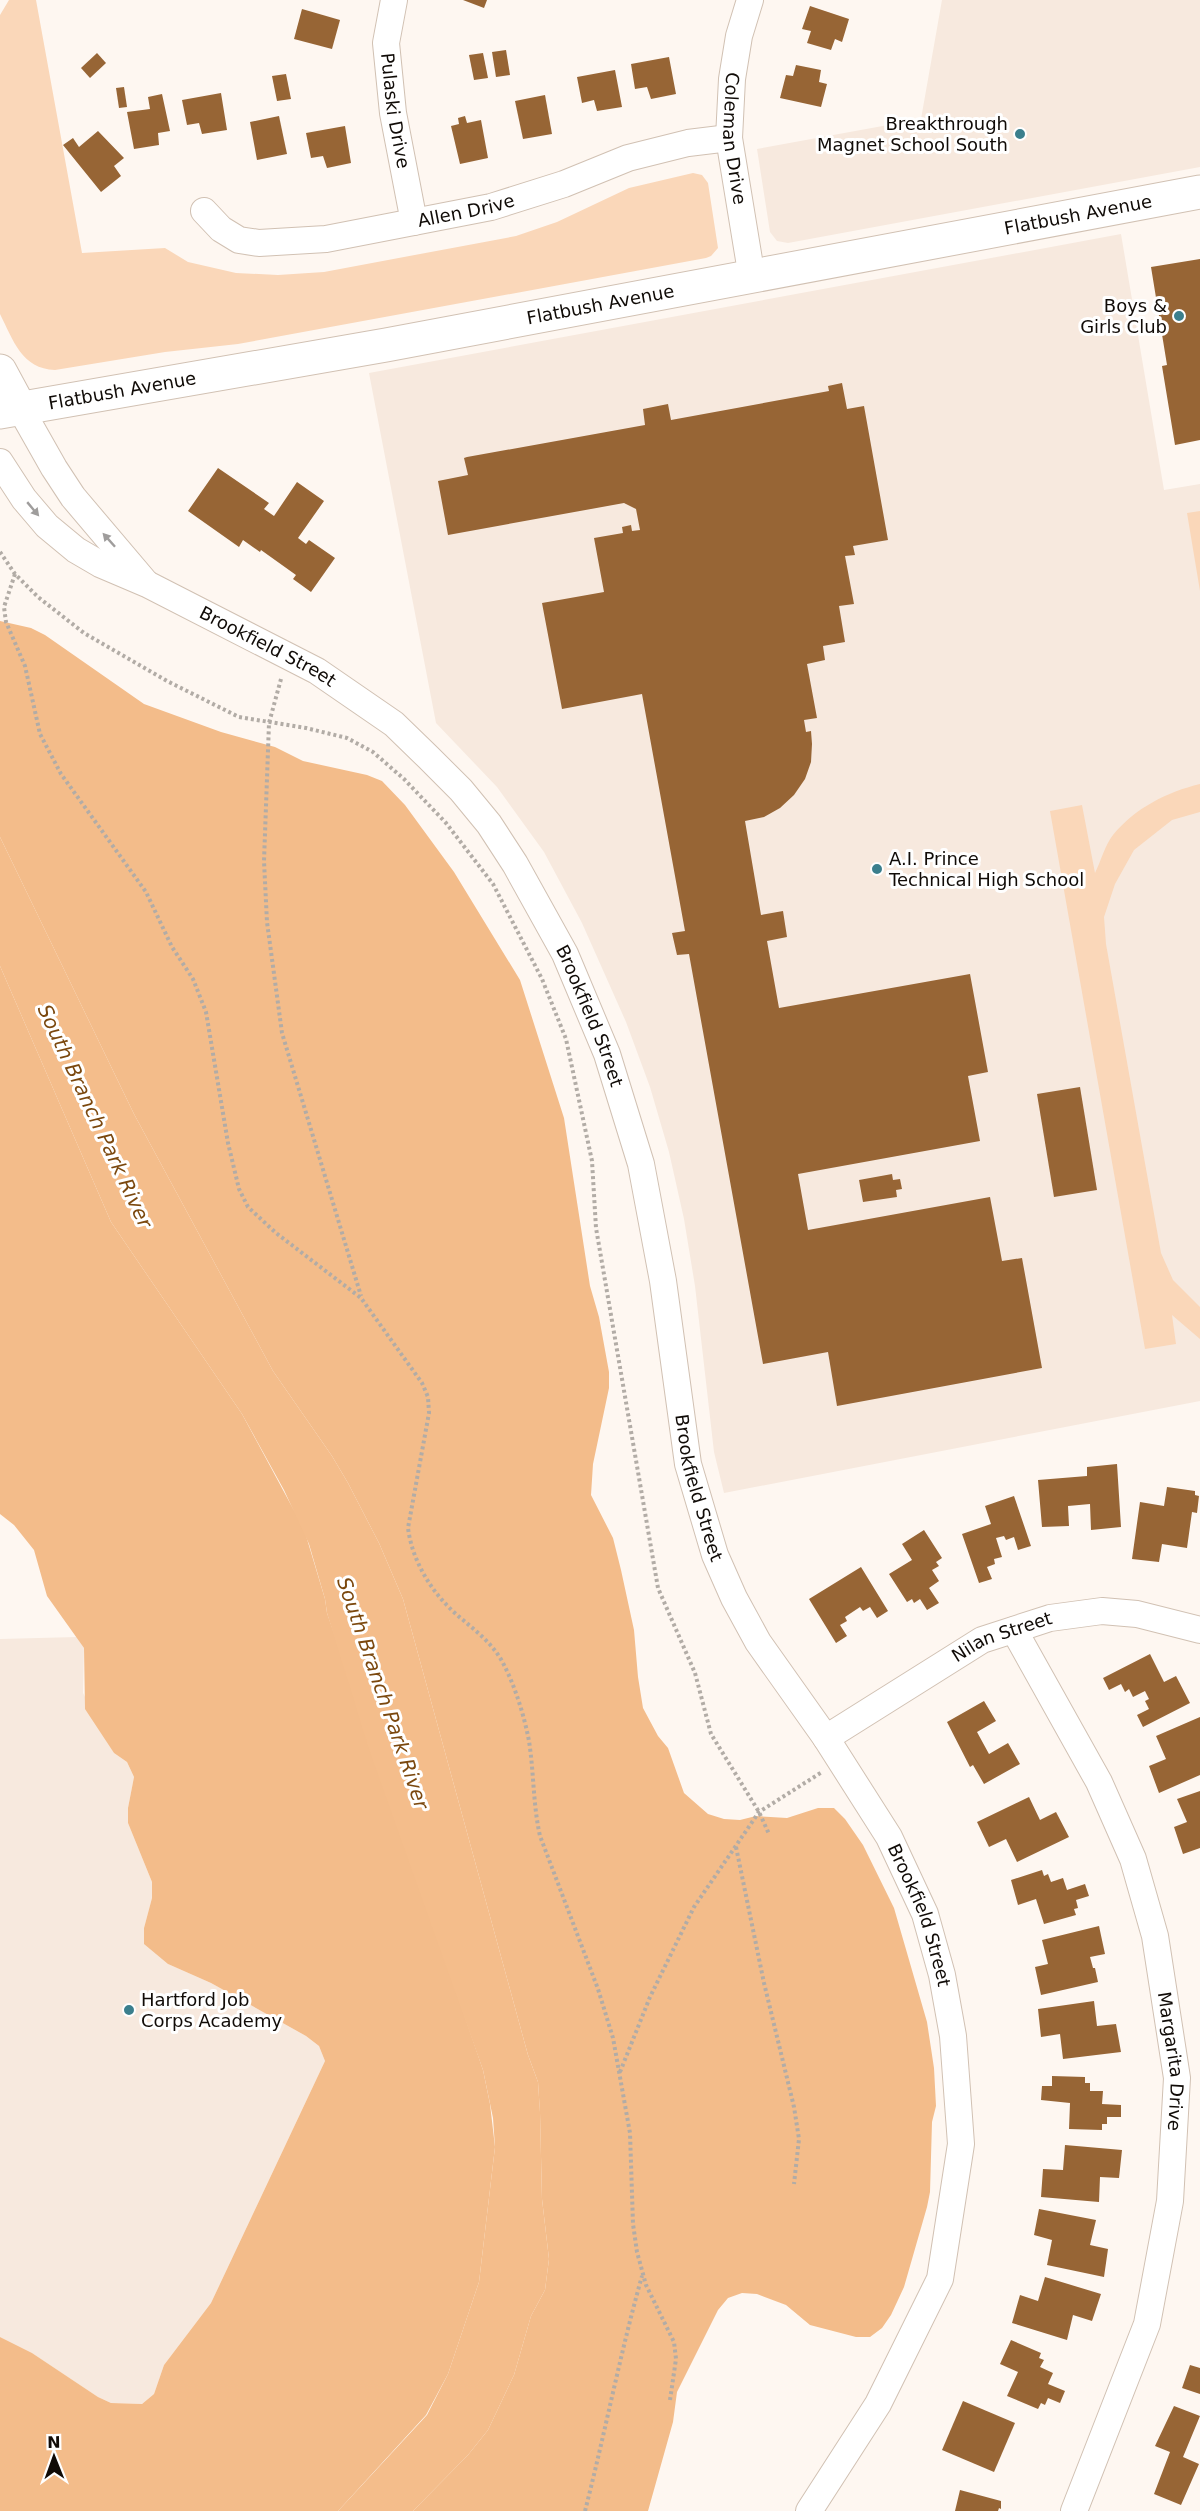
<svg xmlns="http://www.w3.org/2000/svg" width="1200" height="2511" viewBox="0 0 1200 2511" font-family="'DejaVu Sans',sans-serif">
<rect width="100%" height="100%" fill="#fef7f1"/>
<g fill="#f7e9de">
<polygon points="942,0 1200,0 1200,167 788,243 777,241 770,232 757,149 921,119"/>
<polygon points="1121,234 1164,490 1200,484 1200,1401 724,1493 714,1452 695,1286 684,1219 669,1152 650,1087 626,1022 582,923 544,852 497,787 436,723 369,373"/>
<polygon points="77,1637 84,1648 83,1693 114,1753 127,1762 134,1777 128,1808 128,1823 152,1882 152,1898 144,1928 168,1964 211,1983 306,2036 319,2046 325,2061 211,2303 164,2365 154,2394 142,2404 111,2403 98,2397 32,2353 0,2337 0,1639"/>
</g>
<g fill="#fad7b9">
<path d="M 9,0 L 36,0 L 82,253 L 165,248 L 188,262 L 236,273 L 278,275 L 324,272 L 516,236 L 557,222 L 629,188 L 693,173 L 702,175 L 708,183 L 718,248 L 711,256 L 706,258 L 238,344 L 165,352 L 55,370 C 22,369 13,340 0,314 L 0,15 Z"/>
<polygon points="1200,511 1200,591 1187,513"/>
<path d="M 1200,784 L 1200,812 L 1172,820 L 1134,850 L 1115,884 L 1104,917 L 1106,944 L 1161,1253 L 1173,1280 L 1200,1307 L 1200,1339 L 1172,1315 L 1176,1344 L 1145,1349 L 1050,811 L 1082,805 L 1095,873 C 1101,861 1105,845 1113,835 C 1135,808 1167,792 1200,784 Z"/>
</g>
<g fill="#f3bc8a">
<polygon points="0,621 31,628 45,635 144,704 221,732 275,747 303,761 367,775 382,781 405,805 454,872 520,980 564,1118 590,1286 599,1317 609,1372 609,1388 593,1464 591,1495 613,1538 621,1570 634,1630 638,1677 643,1708 658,1736 668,1748 684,1793 708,1814 724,1819 740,1820 756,1816 787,1818 818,1808 834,1808 845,1819 863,1845 894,1908 927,2022 934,2068 936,2106 932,2122 930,2192 927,2207 904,2287 891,2315 882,2328 870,2337 856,2337 810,2325 786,2305 757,2294 742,2293 728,2298 718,2310 677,2392 673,2422 648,2511 413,2511 468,2455 488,2430 514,2375 531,2316 545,2290 549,2259 542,2199 540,2113 538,2082 528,2055 403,1599 379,1543 348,1483 332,1456 273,1371 134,1114 0,837"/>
<polygon points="0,966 111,1222 242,1414 304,1529 325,1599 327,1613 483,2070 490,2104 495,2147 479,2282 448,2374 426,2415 338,2511 0,2511 0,2337 32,2353 98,2397 111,2403 142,2404 154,2394 164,2365 211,2303 325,2061 319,2046 306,2036 211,1983 168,1964 144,1944 144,1928 152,1898 152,1882 128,1823 128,1808 134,1777 127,1762 114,1753 85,1709 84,1648 47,1596 34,1550 14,1525 0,1514"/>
</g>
<polygon fill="#f4bd8b" points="0,837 134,1114 273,1371 332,1456 348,1483 379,1543 403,1599 528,2055 538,2082 540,2112 542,2199 549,2259 545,2290 531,2316 514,2375 488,2430 468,2455 413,2511 338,2511 427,2415 448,2374 479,2282 495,2147 493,2118 483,2070 369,1749 327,1613 325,1599 309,1544 284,1490 242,1414 111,1222 0,966"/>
<g fill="#976535">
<polygon points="463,0 487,0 484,8"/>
<polygon points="810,6 849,19 842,42 835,39 831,50 807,43 811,31 802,29"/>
<polygon points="302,9 340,20 332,49 294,39"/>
<polygon points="506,50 510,75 496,77 492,52"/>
<polygon points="97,53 106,63 90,78 81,68"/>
<polygon points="483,53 488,78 474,80 469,55"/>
<polygon points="669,57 676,94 651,99 647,87 635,89 631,64"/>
<polygon points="796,65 821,70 819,82 827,84 821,107 780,98 786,75 793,76"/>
<polygon points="615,70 622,107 597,111 594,100 582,103 577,77"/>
<polygon points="286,74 291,99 277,101 272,76"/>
<polygon points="124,87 127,107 119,108 116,88"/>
<polygon points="221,93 227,130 202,134 199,123 187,125 182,100"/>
<polygon points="162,94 170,131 158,133 159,145 134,149 127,112 150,109 148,97"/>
<polygon points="545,95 552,134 523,139 515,101"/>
<polygon points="279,116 287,154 257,160 250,122"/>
<polygon points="465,116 467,123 481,120 488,158 460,164 451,126 459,124 458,118"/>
<polygon points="345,126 351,163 327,168 323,156 311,158 306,133"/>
<polygon points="98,131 124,158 114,166 121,176 101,192 63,145 73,138 79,147"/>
<polygon points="1200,259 1200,440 1175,445 1162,366 1167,365 1151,267"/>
<polygon points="842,383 847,409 864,406 888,540 853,546 855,555 845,556 854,604 839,606 845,642 823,646 825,660 807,664 817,718 804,720 806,732 811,731 812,744 811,762 805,779 794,795 780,808 764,817 745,821 761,915 783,911 787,937 767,941 779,1008 970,974 988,1072 968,1076 980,1141 798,1174 808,1230 990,1197 1002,1261 1022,1258 1042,1368 837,1406 828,1352 763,1364 689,954 677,955 672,933 685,931 642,694 562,709 542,603 604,592 594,538 623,533 622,527 631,525 632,531 640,530 636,509 624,503 448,535 438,481 468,475 464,458 467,457 645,425 643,409 668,404 671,420 829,391 828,386"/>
<polygon points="218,468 269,503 264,509 274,516 297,482 324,501 298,538 306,544 309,540 335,558 311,592 293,579 296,575 261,550 260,552 243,540 239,547 188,511"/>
<polygon points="1080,1087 1097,1190 1054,1197 1037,1094"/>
<polygon points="892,1174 893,1180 900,1179 902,1189 896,1190 897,1197 863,1202 859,1180"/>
<polygon points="1117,1464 1121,1527 1091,1530 1090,1504 1068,1506 1069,1526 1042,1527 1038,1480 1087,1476 1087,1467"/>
<polygon points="1167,1487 1195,1491 1195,1495 1199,1496 1197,1513 1192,1512 1187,1548 1162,1544 1159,1562 1132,1559 1140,1502 1164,1506"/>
<polygon points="1014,1496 1031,1546 1018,1550 1014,1537 1006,1540 1004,1536 996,1538 1002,1557 994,1559 995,1564 987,1567 992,1579 979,1583 962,1534 991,1524 985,1506"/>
<polygon points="924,1530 942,1558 936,1562 939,1566 932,1570 939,1581 929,1588 939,1603 927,1610 920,1599 914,1603 912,1599 907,1602 889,1574 912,1560 902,1544"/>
<polygon points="861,1567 888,1611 877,1618 870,1607 863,1611 860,1607 845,1617 847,1621 840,1625 847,1636 836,1643 809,1599"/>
<polygon points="1150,1654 1164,1682 1176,1676 1190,1703 1143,1727 1137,1715 1149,1709 1145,1701 1149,1699 1145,1691 1133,1697 1129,1689 1125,1692 1121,1684 1109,1690 1103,1678"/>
<polygon points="984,1701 996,1721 977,1732 989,1754 1008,1743 1020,1764 984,1784 973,1765 970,1767 947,1722"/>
<polygon points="1200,1717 1200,1775 1159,1793 1149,1766 1166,1759 1156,1736"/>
<polygon points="1200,1791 1200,1848 1183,1854 1174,1827 1187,1822 1177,1799"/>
<polygon points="1029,1797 1040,1820 1056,1812 1069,1837 1017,1862 1006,1839 989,1847 977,1822"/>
<polygon points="1042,1870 1044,1876 1048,1874 1051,1882 1063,1878 1067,1890 1085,1884 1089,1896 1076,1900 1078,1908 1074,1909 1076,1915 1044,1924 1036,1899 1018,1905 1011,1880"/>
<polygon points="1099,1926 1105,1954 1090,1957 1093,1968 1095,1968 1098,1982 1041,1995 1035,1967 1048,1964 1042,1940"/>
<polygon points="1094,2001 1097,2026 1116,2024 1121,2052 1063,2059 1060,2034 1041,2037 1038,2009"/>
<polygon points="1052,2076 1085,2077 1085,2083 1090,2083 1090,2091 1103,2091 1102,2104 1121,2105 1121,2117 1107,2117 1107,2124 1102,2124 1102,2130 1069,2129 1070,2103 1041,2100 1042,2086 1052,2086"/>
<polygon points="1065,2145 1122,2150 1119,2178 1100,2177 1099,2202 1041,2197 1043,2169 1063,2170"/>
<polygon points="1039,2209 1096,2220 1090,2245 1108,2249 1104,2277 1047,2265 1052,2240 1034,2235"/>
<polygon points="1045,2277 1101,2294 1092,2321 1073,2315 1067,2340 1012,2323 1020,2295 1038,2301"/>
<polygon points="1011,2340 1041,2353 1039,2358 1044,2360 1040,2367 1053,2373 1048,2384 1065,2391 1060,2403 1048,2398 1045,2405 1041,2403 1038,2409 1007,2396 1018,2372 1000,2364"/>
<polygon points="1190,2365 1200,2368 1200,2394 1182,2388"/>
<polygon points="963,2401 1015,2423 994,2472 942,2450"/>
<polygon points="1174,2406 1200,2416 1183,2457 1199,2464 1181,2505 1154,2494 1170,2452 1155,2446"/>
<polygon points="960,2490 1001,2501 1001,2509 999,2508 998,2511 955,2511"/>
</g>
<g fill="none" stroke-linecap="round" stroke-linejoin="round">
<defs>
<g id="street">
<path id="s1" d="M 394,0 L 386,43 L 393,113 L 414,222"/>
<path id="s2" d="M 750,0 L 739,36 L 732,79 L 729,138 L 752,278"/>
<path id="s3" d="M 204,211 L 221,229 L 239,240 L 259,243 L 326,239 L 491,207 L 564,184 L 628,158 L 688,143 L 729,138"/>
<polyline points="20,408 54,468 73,497 145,582"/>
<path id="s4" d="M 0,462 L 24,499 L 47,526 L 76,550 L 100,564 L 147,584 L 317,671 L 394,724 L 428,757 L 461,790 L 489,824 L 515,864 L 565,954 L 607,1054 L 641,1164 L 663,1281 L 688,1464 L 715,1555 L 734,1598 L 758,1642 L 826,1738 L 889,1837 L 925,1914 L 942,1975 L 953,2036 L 961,2144 L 940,2279 L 878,2404 L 809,2511"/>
<path id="s5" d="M 1014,1630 L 1099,1782 L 1133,1859 L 1155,1936 L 1177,2078 L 1170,2201 L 1147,2324 L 1074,2511"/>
<path id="s6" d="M 826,1738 L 982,1640 L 1050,1618 L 1102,1611 L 1137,1614 L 1200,1630"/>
</g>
<g id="secondary">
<polyline points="0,371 20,408"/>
<path id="s7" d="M 0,412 L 386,345 L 1200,192"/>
</g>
</defs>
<use href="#street" stroke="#d1c1b3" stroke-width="28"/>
<use href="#secondary" stroke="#d1c1b3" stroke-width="35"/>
<g stroke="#b2aca6" stroke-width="4" stroke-dasharray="3 3" stroke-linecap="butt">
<polyline points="0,552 15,574 38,597 84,633 167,681 239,717 306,728 347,738 373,752 404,779 446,823 493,884 542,979 566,1039 592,1161 596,1228 658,1588 695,1673 711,1734 759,1812 769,1834"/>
<path d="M 15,574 L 4,607 L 6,622 L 25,666 L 40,734 L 61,774 L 146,892 L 172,947 L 193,979 L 206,1012 L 228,1143 L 239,1189 L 248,1207 L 276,1233 L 361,1298 L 422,1383 L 428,1397 L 429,1413 L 408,1528 C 412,1560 431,1592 456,1614 C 473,1629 492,1642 503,1663 C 515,1686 524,1715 529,1741 C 534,1773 533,1805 540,1836 L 598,1989 L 613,2038 L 630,2133 L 633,2224 L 637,2252 L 646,2285 L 674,2342 L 676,2359 L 670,2400"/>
<polyline points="281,679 269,723 264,861 267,922 282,1033 361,1296"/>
<polyline points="736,1847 764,1983 794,2107 799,2139 794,2184"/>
<polyline points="620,2072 650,1997 694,1907 759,1812 822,1772"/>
<path d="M 585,2511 C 605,2433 620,2354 642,2276"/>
</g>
<use href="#street" stroke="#fff" stroke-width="26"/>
<use href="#secondary" stroke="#fff" stroke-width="33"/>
</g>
<defs><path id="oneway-solid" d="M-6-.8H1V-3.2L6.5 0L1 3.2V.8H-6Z" transform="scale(1.5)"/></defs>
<g fill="#9f9d9c">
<use href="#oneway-solid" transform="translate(33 509) rotate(50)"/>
<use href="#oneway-solid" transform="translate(109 540) rotate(-132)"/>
</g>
<g fill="#3b7f8d" stroke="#fff" stroke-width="2">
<circle cx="1020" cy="134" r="6"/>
<circle cx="1179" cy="316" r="6"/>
<circle cx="877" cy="869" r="6"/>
<circle cx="129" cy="2010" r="6"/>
</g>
<g text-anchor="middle" stroke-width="6" stroke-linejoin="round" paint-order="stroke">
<g font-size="18" fill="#100b07" stroke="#fff">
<text dy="6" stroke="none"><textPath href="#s1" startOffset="112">Pulaski Drive</textPath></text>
<text dy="6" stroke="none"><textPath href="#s2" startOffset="141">Coleman Drive</textPath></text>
<text dy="6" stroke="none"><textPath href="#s3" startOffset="276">Allen Drive</textPath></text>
<text dy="6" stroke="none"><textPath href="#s7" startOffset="1096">Flatbush Avenue</textPath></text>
<text dy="6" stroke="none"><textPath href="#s7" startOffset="610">Flatbush Avenue</textPath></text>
<text dy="6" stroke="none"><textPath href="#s7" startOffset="124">Flatbush Avenue</textPath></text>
<text dy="6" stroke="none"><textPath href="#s4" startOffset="332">Brookfield Street</textPath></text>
<text dy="6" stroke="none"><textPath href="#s4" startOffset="836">Brookfield Street</textPath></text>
<text dy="6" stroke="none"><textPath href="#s4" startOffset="1322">Brookfield Street</textPath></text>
<text dy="6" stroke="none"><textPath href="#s6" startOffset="204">Nilan Street</textPath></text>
<text dy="6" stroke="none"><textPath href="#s4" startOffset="1808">Brookfield Street</textPath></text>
<text dy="6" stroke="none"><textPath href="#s5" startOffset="465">Margarita Drive</textPath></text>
</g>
<g font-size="18" fill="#100b07" stroke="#fff" text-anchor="end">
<text x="1008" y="130">Breakthrough<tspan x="1008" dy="21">Magnet School South</tspan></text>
<text x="1167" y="312">Boys &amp;<tspan x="1167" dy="21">Girls Club</tspan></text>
<text x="889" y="865" text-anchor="start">A.I. Prince<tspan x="889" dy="21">Technical High School</tspan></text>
<text x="141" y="2006" text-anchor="start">Hartford Job<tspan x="141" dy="21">Corps Academy</tspan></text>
</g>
<g font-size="20" font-style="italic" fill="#7b480e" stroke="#fff">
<text transform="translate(95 1116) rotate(65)" y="7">South Branch Park River</text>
<text transform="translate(383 1693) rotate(71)" y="7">South Branch Park River</text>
</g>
</g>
<g transform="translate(54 2457) rotate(359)" stroke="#ffffff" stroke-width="4.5" paint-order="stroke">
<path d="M0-4.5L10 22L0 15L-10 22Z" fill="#100b07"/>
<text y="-9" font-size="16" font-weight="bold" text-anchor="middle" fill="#100b07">N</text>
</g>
</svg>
